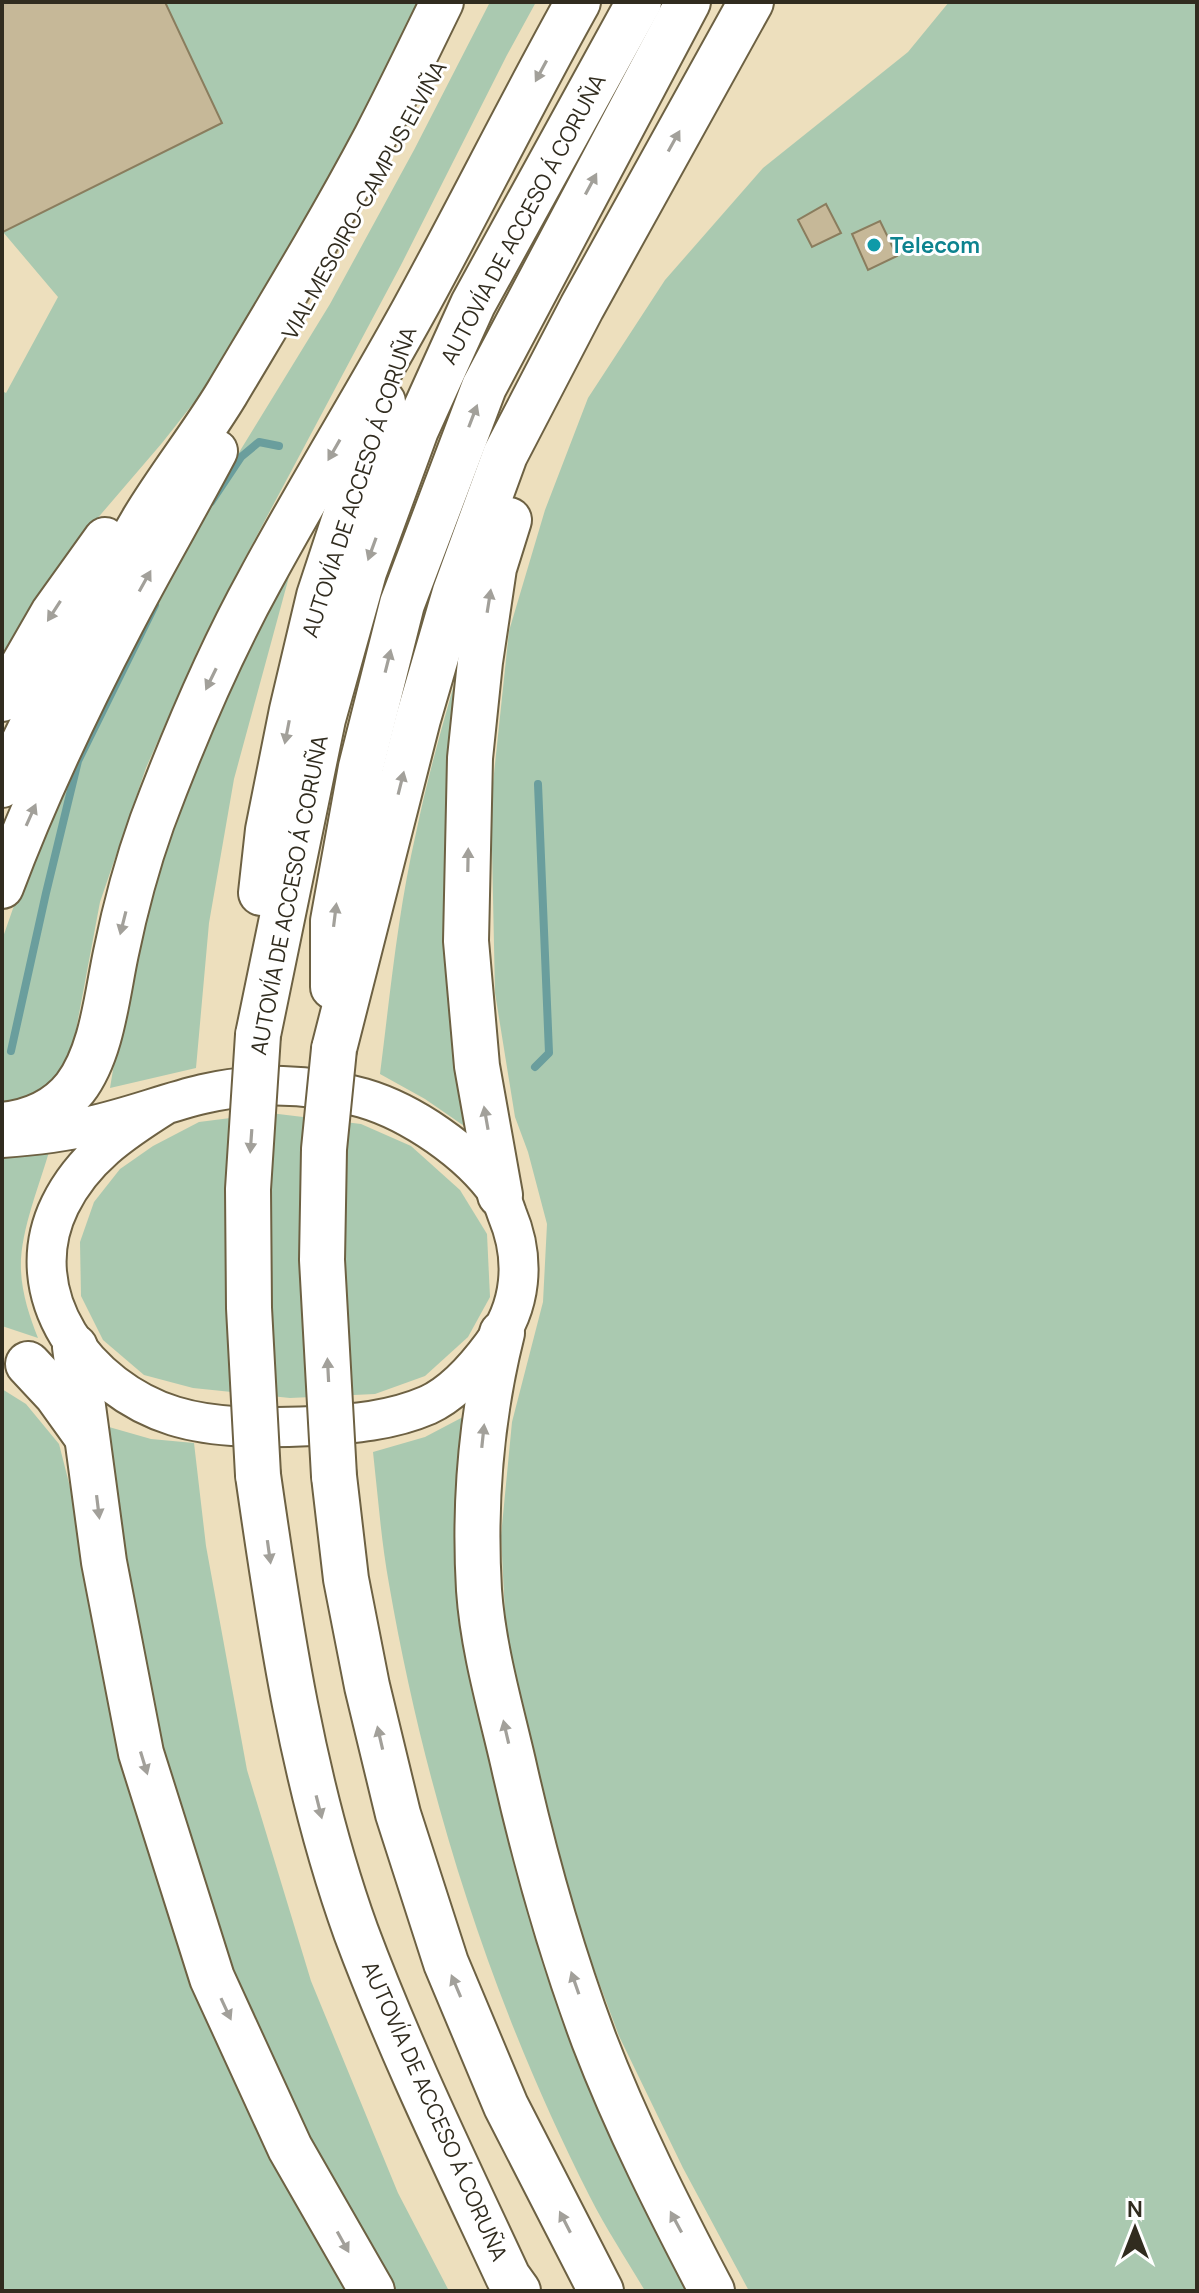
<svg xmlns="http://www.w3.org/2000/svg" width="1199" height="2293" viewBox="0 0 1199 2293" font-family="Manrope,sans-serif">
<rect width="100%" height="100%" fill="#eddfbd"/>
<g fill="#aac9b0" fill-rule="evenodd">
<polygon points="165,2 427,2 373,110 222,367 162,443 78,541 2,671 2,391 6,393 58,297 3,232 222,123"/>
<polygon points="490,2 536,2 507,55 401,265 238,571 199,647 146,768 100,902 73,1046 62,1075 48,1090 2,1108 2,940 32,854 84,734 227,472 330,304 414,150"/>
<path d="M 949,2 L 1197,2 L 1197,2291 L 749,2291 L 683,2168 L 619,2036 L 573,1913 L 538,1780 L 506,1634 L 501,1536 L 512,1422 L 543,1302 L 547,1224 L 528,1152 L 515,1117 L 495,993 L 491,802 L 509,631 L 545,510 L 588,398 L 665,280 L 763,168 L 908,52 ZM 826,205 L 841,233 L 812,247 L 798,220 ZM 880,221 L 897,256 L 869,269 L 852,234 Z"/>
<polygon points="324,490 290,573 234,779 209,923 196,1068 110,1088 133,948 180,785"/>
<path d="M 469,633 L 470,1130 L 425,1099 L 380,1074 C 390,995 398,911 416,833 C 430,765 450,699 469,633 Z"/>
<polygon points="270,1113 361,1124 411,1146 460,1190 487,1234 490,1297 468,1337 425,1376 375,1394 290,1398 193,1388 144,1375 103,1340 81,1296 80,1242 94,1202 120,1169 153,1146 199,1122"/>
<path d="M 50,1148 C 40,1185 19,1233 21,1271 C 22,1294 30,1318 38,1338 L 2,1326 L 2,1154 Z"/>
<polygon points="2,1389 26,1404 59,1444 81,1530 105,1674 352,2291 2,2291"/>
<path d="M 463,1417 L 462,1511 L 470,1661 L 513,1858 L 571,2040 L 693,2291 L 645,2291 C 627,2260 606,2229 590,2197 C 492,2004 426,1797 389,1584 C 381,1540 378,1496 373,1452 L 425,1437 Z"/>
<polygon points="109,1427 151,1439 194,1443 206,1546 247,1770 311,1981 398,2193 449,2291 392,2291 292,2111 221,1945 154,1740 117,1540"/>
</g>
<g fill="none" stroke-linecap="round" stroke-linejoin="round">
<g stroke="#6a9e9d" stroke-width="8">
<polyline points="211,502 241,457 259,442 279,446"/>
<polyline points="11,1051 46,893 78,761 155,605"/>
<polyline points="535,1067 549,1053 538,784"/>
</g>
</g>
<g fill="#c6b898" stroke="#8a7d5e" stroke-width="2">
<polygon points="2,2 165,2 222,123 3,232"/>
<polygon points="826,204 841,233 812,247 798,220"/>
<polygon points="880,221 897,256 868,270 852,234"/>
</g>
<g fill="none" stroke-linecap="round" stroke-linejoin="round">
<defs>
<path id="secondary" d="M 2,1138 C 31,1136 61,1133 89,1126 C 128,1118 165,1103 203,1094 C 255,1082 311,1083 363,1098 C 411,1112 470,1152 499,1194 C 502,1200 505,1208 507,1214 C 526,1259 522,1307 492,1346 C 475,1369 454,1393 428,1405 C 391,1421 352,1424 313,1426 C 268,1428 216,1429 174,1416 C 87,1389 16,1295 60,1205 C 83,1158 122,1132 165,1105"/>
<g id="primary">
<polyline points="2,700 52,613 105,539"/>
<path d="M 2,786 C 44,694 92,606 143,519 C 169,476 201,436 227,393 C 277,309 329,224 375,137 C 398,93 420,47 442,2"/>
<path d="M 2,887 C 36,796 78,708 123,622 C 153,564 186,508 216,451"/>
</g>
<g id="highway">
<polyline points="261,893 268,830 292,710 319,596 383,402"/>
<polyline points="333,987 333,921 361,767 402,604 484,387 688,2"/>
<polyline points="258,1035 323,719 364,572 416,430 473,304 639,2"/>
<polyline points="334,1049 418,719 455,592 505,455 582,307 751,2"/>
<path d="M 2,1125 C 30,1122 57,1111 75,1088 C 102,1053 107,995 116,953 C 125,909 137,864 152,822 C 183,739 217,658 260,580 C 309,489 364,401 414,310 C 470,208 521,104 578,2"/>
<polyline points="500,1195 477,1066 466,941 470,758 480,662 494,568 509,520"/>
<path d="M 502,1333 C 481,1417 474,1504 479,1590 C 483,1648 500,1706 513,1762 C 534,1856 560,1949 594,2040 C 627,2126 669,2209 712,2291"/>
<polyline points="75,1347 104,1562 141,1753 212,1978 290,2148 372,2291"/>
<polyline points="28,1364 56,1394 84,1433"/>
<path d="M 258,1475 C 280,1629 303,1785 356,1932 C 400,2050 455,2163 508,2277 L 518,2291"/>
<polyline points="334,1476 346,1579 367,1686 398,1814 446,1963 506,2106 601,2291"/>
</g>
</defs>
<use href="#secondary" stroke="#6d6143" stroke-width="42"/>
<use href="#primary" stroke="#6d6143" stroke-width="46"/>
<use href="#highway" stroke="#6d6143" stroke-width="48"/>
<use href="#secondary" stroke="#fff" stroke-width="38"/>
<use href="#primary" stroke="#fff" stroke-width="42"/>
<use href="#highway" stroke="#fff" stroke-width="44"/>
<defs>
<g id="highway-bridge">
<polyline points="258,1035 248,1189 249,1308 258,1475"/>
<polyline points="334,1049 324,1149 322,1260 334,1476"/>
</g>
</defs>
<use href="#highway-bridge" stroke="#6d6143" stroke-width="48" stroke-linecap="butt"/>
<use href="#highway-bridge" stroke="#fff" stroke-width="44"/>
</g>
<defs><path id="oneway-solid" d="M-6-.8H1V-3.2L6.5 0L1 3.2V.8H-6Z" transform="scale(2)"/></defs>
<g fill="#a2a09a">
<use href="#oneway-solid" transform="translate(541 71) rotate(118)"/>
<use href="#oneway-solid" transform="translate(674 141) rotate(-61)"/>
<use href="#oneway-solid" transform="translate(591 184) rotate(-62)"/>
<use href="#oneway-solid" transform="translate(473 416) rotate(-69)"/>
<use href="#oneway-solid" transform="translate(334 450) rotate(120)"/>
<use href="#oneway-solid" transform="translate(372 549) rotate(110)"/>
<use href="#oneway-solid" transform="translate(145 581) rotate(-61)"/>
<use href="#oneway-solid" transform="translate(489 601) rotate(-81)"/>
<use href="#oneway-solid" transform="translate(54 611) rotate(123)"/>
<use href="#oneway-solid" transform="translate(388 661) rotate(-76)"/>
<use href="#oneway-solid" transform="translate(211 679) rotate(116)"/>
<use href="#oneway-solid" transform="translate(287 732) rotate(101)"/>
<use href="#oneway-solid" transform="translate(401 783) rotate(-76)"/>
<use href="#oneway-solid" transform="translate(31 815) rotate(-66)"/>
<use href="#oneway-solid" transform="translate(468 860) rotate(-89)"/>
<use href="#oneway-solid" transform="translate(335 915) rotate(-83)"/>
<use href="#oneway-solid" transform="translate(123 923) rotate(104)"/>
<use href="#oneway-solid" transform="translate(486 1118) rotate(-100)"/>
<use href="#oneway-solid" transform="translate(251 1141) rotate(94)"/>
<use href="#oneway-solid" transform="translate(328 1370) rotate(-93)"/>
<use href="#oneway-solid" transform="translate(483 1436) rotate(-84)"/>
<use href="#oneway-solid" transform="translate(98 1507) rotate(83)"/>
<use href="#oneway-solid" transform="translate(269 1552) rotate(82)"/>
<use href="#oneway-solid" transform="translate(506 1732) rotate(-103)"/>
<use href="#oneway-solid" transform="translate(380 1738) rotate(-103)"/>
<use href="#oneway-solid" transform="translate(144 1763) rotate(73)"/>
<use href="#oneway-solid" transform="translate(319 1807) rotate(76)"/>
<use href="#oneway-solid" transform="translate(575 1983) rotate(-109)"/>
<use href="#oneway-solid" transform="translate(456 1986) rotate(-113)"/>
<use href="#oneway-solid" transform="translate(226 2009) rotate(65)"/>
<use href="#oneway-solid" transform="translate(565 2222) rotate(-117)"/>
<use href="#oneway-solid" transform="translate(676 2222) rotate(-118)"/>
<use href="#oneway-solid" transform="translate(343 2242) rotate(61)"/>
</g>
<circle fill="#0f9aa8" stroke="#fff" stroke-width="3" cx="874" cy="245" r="8"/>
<g text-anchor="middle" stroke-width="6" stroke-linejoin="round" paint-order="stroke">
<g font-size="22" fill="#312c1f" stroke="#fff">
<text transform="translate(364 200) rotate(-61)" y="8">VIAL MESOIRO-CAMPUS ELVIÑA</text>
<text transform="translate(523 219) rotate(-62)" y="8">AUTOVÍA DE ACCESO Á CORUÑA</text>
<text transform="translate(359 482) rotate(-72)" y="8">AUTOVÍA DE ACCESO Á CORUÑA</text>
<text transform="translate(289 895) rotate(-79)" y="8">AUTOVÍA DE ACCESO Á CORUÑA</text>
<text transform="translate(435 2111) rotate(66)" y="8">AUTOVÍA DE ACCESO Á CORUÑA</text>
</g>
<g font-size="22" font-weight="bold" fill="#0d838f" stroke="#fff" text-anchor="start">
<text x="890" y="253">Telecom</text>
</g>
</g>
<rect width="1199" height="2293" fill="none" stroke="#312c1f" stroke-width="8"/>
<g transform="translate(1135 2229)" stroke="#ffffff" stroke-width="6" paint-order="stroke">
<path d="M0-6L14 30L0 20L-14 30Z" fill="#312c1f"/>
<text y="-12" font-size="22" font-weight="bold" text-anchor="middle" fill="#312c1f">N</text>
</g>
</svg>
